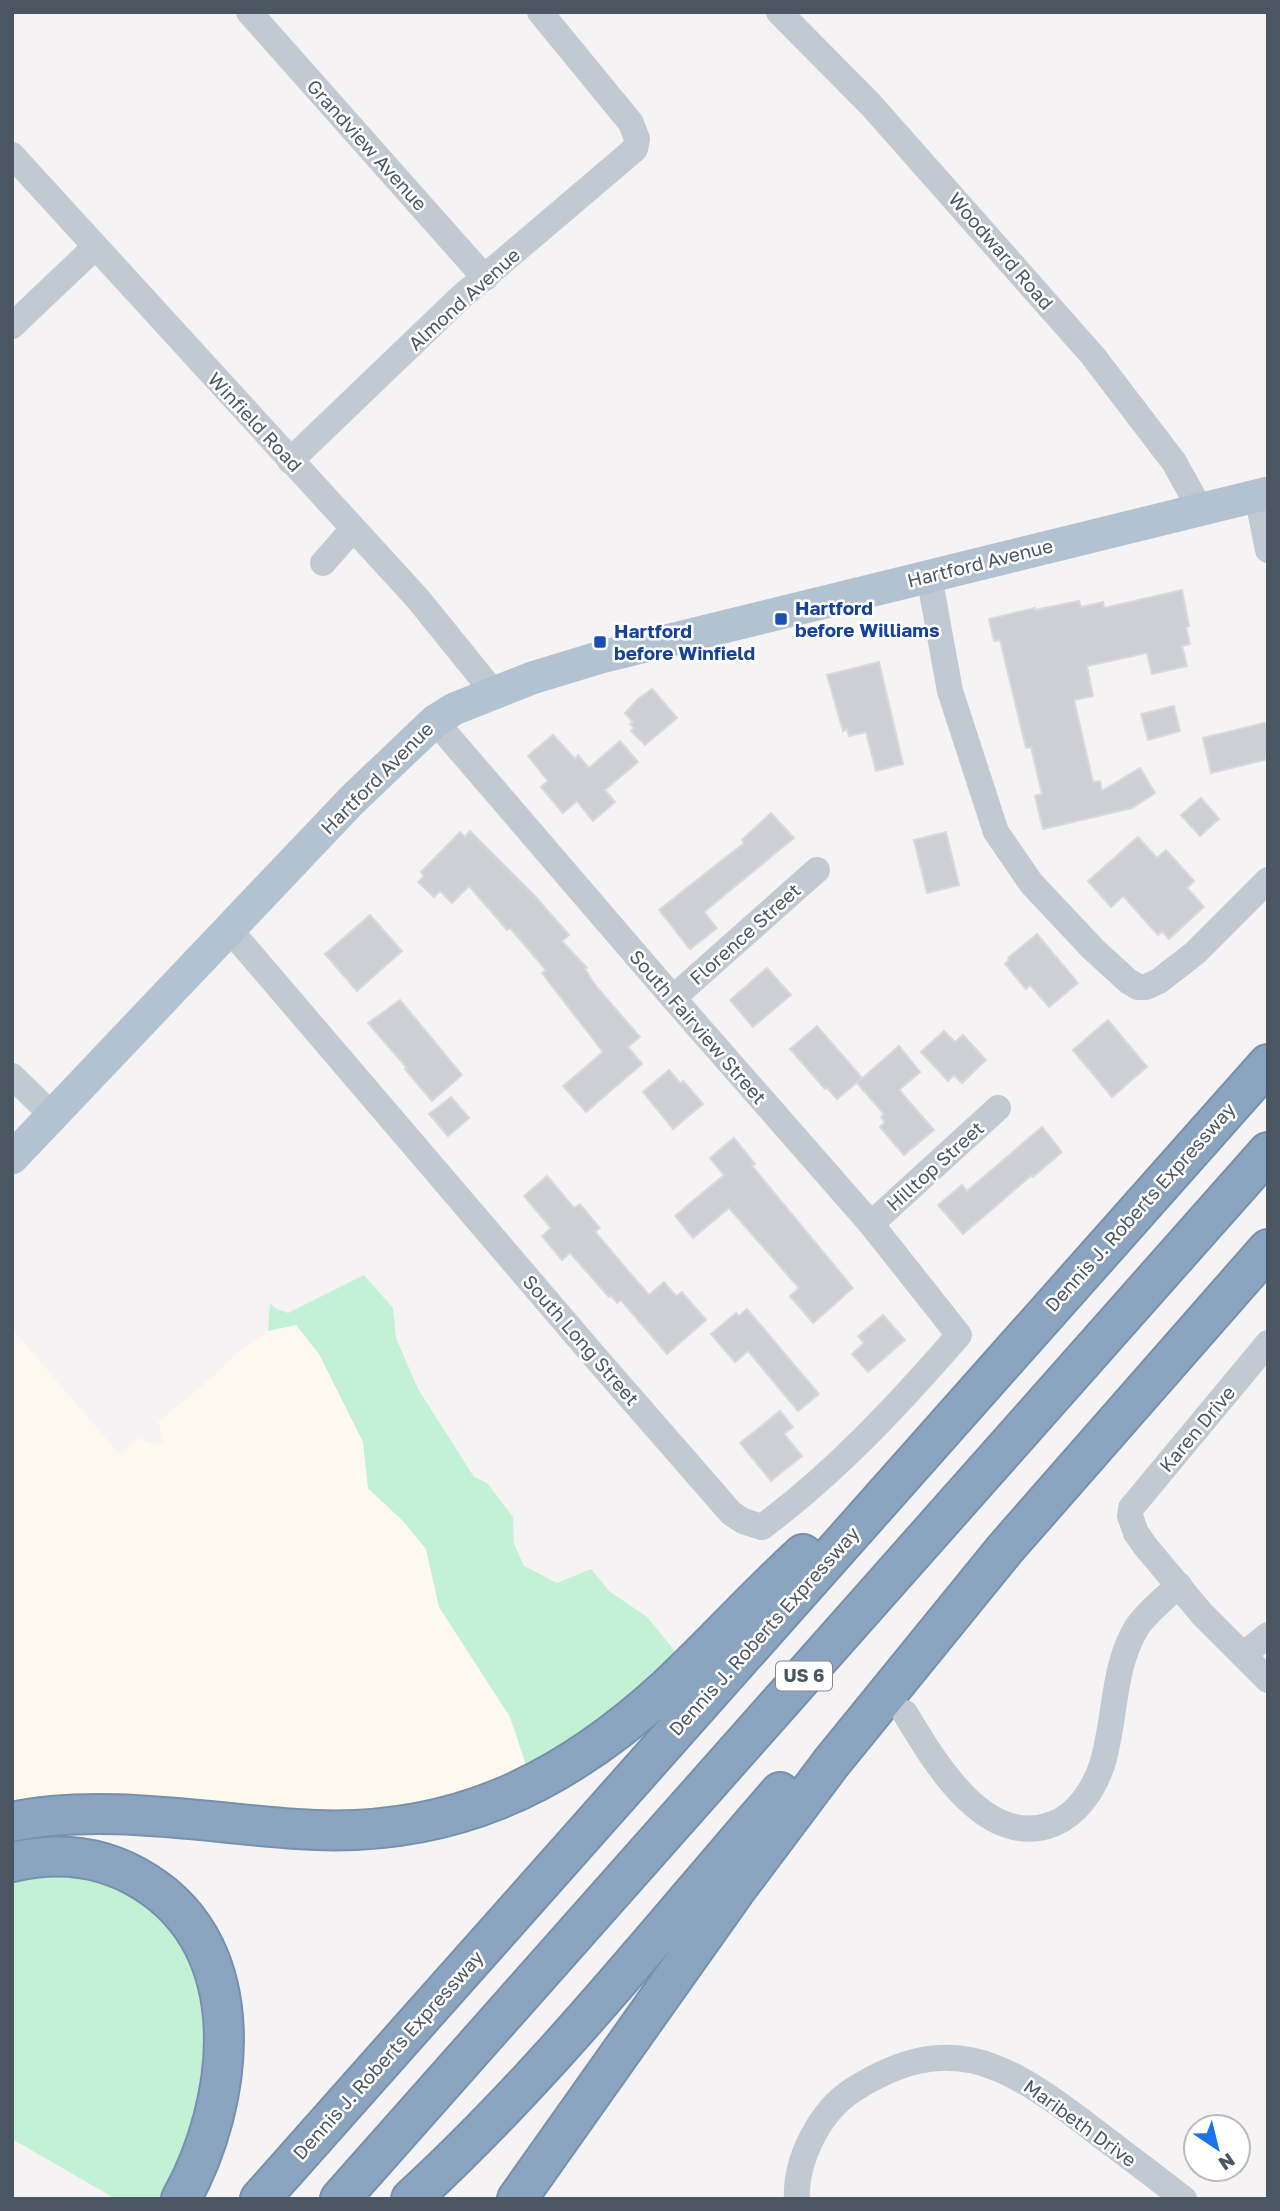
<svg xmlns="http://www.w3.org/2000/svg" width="1280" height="2211" viewBox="0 0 1280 2211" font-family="'Golos Text',sans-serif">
<rect width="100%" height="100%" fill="#f5f3f3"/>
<polygon fill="#fdf9ef" points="296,1325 319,1354 363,1442 368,1489 403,1521 426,1549 439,1607 510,1717 529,1774 515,1782 346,1823 12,1810 12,1329 120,1455 137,1438 155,1445 163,1443 158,1422 211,1378 237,1353 268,1331"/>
<g fill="#c3f1d5">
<polygon points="364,1275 393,1308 396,1338 418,1389 474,1477 487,1483 513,1517 514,1544 524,1566 557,1583 591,1569 609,1591 647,1617 683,1661 529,1774 510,1717 439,1607 426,1549 403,1521 368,1488 363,1442 319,1354 296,1325 268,1331 270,1303 275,1308 288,1313"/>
<polygon points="12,1857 117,1868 203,1958 217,2053 169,2199 116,2199 12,2139"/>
</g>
<g fill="#cdcfd5" stroke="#d7d9de" stroke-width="2">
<polygon points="1182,590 1189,626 1186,627 1190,644 1182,646 1187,666 1152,674 1147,653 1087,666 1093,696 1074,700 1093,782 1100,781 1102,791 1140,768 1155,793 1132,808 1043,829 1035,796 1042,794 1031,747 1026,748 1000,640 994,641 989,619 1035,608 1035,610 1079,601 1081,607 1103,602 1104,608"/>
<polygon points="879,662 903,764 876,771 866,732 849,736 847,729 843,731 827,675"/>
<polygon points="652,689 677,718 645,745 631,731 634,728 630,724 633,722 625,713 639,698"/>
<polygon points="1174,706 1180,731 1148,740 1141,714"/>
<polygon points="1268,722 1268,759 1211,773 1203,738"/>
<polygon points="553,735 575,759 578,755 589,768 620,741 638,762 605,790 615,802 593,821 577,801 563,813 541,787 548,781 528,756"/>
<polygon points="1201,798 1219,819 1200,836 1181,815"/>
<polygon points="771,813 794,838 704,912 717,928 690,949 659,910 744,843 742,840"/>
<polygon points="470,831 536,897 569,935 562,941 587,968 585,969 595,985 640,1037 628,1047 642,1064 586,1112 563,1086 603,1052 542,973 546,970 510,928 507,930 469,886 452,903 440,891 434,897 418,882 424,876 421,872 460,832 465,837"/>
<polygon points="946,832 959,885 927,893 914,840"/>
<polygon points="1138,837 1157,858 1166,850 1194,881 1187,888 1204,907 1169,939 1162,931 1158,935 1123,896 1111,907 1088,881"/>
<polygon points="370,915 402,951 357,991 325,954"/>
<polygon points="1037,934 1078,983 1049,1007 1030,985 1026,989 1005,964 1009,960 1008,958"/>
<polygon points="767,968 791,995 753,1027 730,1000"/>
<polygon points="400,1000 462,1075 432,1101 405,1069 407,1068 368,1023"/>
<polygon points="1108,1020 1147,1067 1112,1097 1073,1050"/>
<polygon points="817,1026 862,1078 837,1099 827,1088 825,1089 790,1049"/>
<polygon points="944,1031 955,1042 963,1035 986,1060 962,1083 954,1075 948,1081 921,1052"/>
<polygon points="899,1046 920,1072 899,1090 934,1130 904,1155 880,1127 885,1122 881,1117 884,1114 857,1083"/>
<polygon points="669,1070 681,1084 683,1081 703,1104 673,1129 643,1092"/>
<polygon points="451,1097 469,1118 448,1136 429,1114"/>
<polygon points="1042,1127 1062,1152 1033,1177 1032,1175 963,1234 938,1205 962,1185 967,1191"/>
<polygon points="734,1138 755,1164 752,1166 853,1288 813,1323 790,1296 799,1288 729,1208 693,1238 675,1216 724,1175 710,1158"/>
<polygon points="547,1176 574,1208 580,1204 600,1228 595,1232 649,1295 664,1282 676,1296 682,1292 706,1320 667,1354 621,1300 617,1303 611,1296 609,1297 570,1253 562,1260 542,1236 551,1228 524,1196"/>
<polygon points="747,1309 819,1394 798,1411 748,1351 735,1362 711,1334 736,1313 739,1316"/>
<polygon points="883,1315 905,1340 868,1372 852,1354 864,1343 858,1336"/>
<polygon points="780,1411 793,1427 784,1434 802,1456 771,1481 740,1443"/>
</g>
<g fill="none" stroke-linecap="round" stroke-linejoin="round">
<defs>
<g id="highway">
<path d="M 12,1822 C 100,1803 207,1823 297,1829 C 446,1840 559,1787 667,1688 C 713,1645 756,1597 803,1554"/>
<path d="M 12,1862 C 59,1851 104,1856 145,1882 C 253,1949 235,2102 181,2199"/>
<polyline points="260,2199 1268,1064"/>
<polyline points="340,2199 1268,1152"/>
<path d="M 411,2199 C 546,2075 660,1930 780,1792"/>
<polyline points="517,2199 735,1891 831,1763 1005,1549 1268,1249"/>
</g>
</defs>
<use href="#highway" stroke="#7690ad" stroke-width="42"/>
<g stroke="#c1cad2" stroke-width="26">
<polyline points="249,12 485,278"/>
<polyline points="779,12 871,105 1093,356 1174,462 1200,509"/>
<polyline points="12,155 418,599 494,693"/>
<polyline points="12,326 94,248"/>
<polyline points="290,461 461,297 635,149 637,139 631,123 540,12"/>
<polyline points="1257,495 1268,550"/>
<polyline points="323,563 353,529"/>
<polyline points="929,576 950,691 996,832 1031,883 1093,949 1128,981 1138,987 1146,987 1159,981 1195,953 1268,880"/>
<path d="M 230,930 L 595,1357 L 731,1513 L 743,1521 L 762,1527 C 835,1473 899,1404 959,1335 L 871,1224 L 673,998 L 435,721"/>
<polyline points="673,998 817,870"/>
<polyline points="12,1076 53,1116"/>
<polyline points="871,1224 998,1108"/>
<polyline points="1268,1343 1131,1508 1130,1516 1136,1533 1146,1547 1202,1614 1268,1680"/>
<polyline points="1243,1655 1268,1635"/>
<path d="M 905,1713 C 934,1761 985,1850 1053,1824 C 1077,1815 1094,1789 1102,1765 C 1116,1720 1112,1667 1137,1627 C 1148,1611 1165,1598 1179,1585"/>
<path d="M 797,2199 C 795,2160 820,2111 853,2090 C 947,2030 1002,2061 1083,2122 C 1117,2148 1151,2173 1184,2199"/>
</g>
<polyline stroke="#b3c2d1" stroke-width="33" points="12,1158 352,800 435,721 454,709 532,678 601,657 1268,493"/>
<use href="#highway" stroke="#8ba5c1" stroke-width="38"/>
</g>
<g fill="#1a4fb4" stroke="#fff" stroke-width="2.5">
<rect x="774" y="612" width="14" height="14" rx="3.5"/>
<rect x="593" y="635" width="14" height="14" rx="3.5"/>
</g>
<g text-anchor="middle" stroke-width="5" stroke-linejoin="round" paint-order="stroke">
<rect fill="#fff" stroke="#808990" stroke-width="2" x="776" y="1661.5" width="56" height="29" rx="5"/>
<g font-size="18" font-weight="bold" fill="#4a5661">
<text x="804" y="1682">US 6</text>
</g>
<g font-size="19" fill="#4a5661" stroke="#fff">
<text transform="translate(367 145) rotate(48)" y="7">Grandview Avenue</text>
<text transform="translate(1001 251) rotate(49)" y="7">Woodward Road</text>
<text transform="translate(464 299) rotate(-42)" y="7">Almond Avenue</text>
<text transform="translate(255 422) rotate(47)" y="7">Winfield Road</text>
<text transform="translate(980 563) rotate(-14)" y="7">Hartford Avenue</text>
<text transform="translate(377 778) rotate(-45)" y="7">Hartford Avenue</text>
<text transform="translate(745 934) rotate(-42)" y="7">Florence Street</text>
<text transform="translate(698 1027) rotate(49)" y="7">South Fairview Street</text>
<text transform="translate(935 1166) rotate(-42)" y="7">Hilltop Street</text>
<text transform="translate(1140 1207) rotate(-48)" y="7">Dennis J. Roberts Expressway</text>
<text transform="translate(581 1340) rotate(49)" y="7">South Long Street</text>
<text transform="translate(1197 1429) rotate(-50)" y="7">Karen Drive</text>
<text transform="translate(764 1631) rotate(-48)" y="7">Dennis J. Roberts Expressway</text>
<text transform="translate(388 2055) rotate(-48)" y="7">Dennis J. Roberts Expressway</text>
<text transform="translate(1080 2123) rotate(36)" y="7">Maribeth Drive</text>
</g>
<g font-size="19" font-weight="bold" fill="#164399" stroke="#fff" text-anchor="start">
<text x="795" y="615">Hartford<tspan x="795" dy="22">before Williams</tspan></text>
<text x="614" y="638">Hartford<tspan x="614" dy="22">before Winfield</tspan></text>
</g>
</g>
<rect width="1280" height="2211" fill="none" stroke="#4a5661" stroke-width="28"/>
<g transform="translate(1217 2148) rotate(145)"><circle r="33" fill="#ffffff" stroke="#b7bbc0" stroke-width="2"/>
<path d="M0-5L12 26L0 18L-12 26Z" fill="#1a73e8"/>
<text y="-10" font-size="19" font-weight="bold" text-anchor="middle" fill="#4a5661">N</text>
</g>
</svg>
